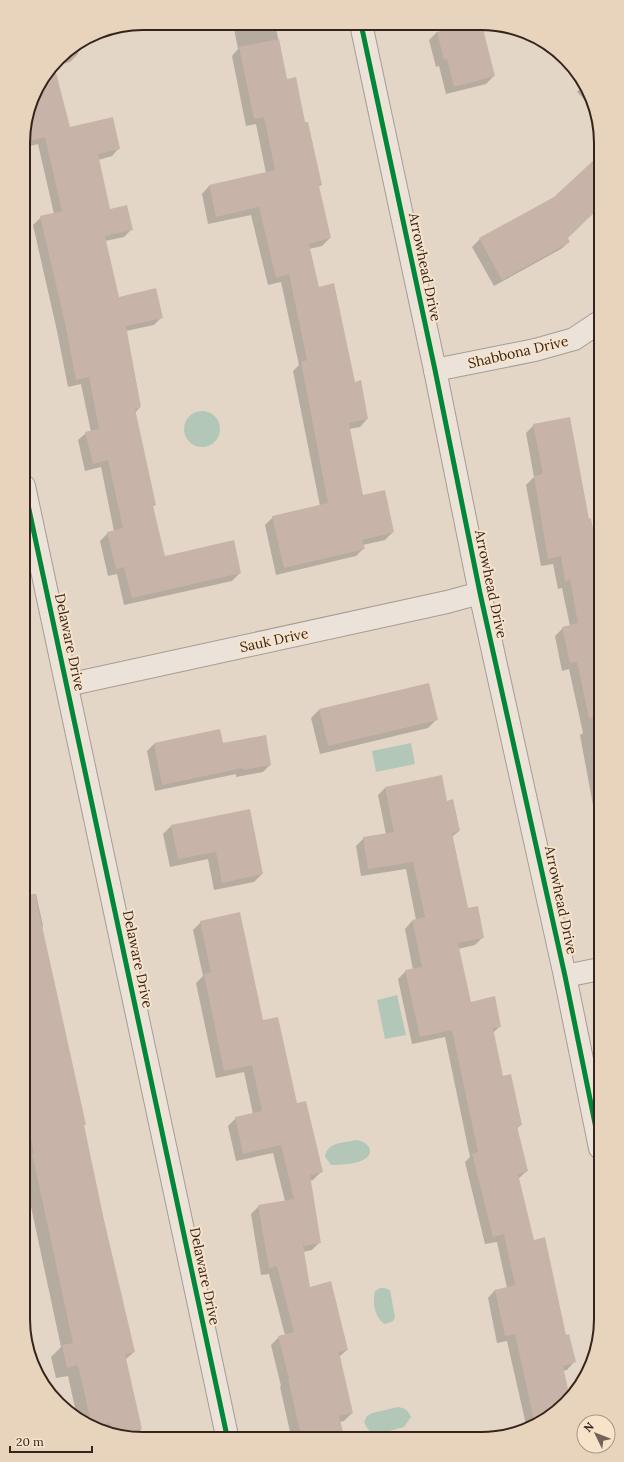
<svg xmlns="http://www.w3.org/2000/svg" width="624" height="1462" viewBox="0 0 624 1462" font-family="Lora,serif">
<rect width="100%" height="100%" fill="#e3d6c7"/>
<g fill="#b3c7b8">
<circle cx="202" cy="429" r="18"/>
<polygon points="411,743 415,764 376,772 372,751"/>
<polygon points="397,995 406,1035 385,1039 377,1000"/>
<path d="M 356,1140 C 368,1141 377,1153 363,1160 C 357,1164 339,1165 331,1165 L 325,1157 C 327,1142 343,1143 356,1140 Z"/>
<path d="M 380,1288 L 384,1288 L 390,1290 L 395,1317 L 393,1321 L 385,1324 C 375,1319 372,1302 375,1291 Z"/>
<path d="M 398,1407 C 405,1408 408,1410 411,1417 L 404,1427 C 395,1429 381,1435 372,1432 C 368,1431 366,1426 364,1422 L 367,1416 L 372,1413 Z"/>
</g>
<g fill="#0003">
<polygon points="233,24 275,24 287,80 305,124 321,185 318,187 330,238 322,246 309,249 318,288 367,419 360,427 349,429 362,496 393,532 385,540 363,545 363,549 356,556 276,575 265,525 273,517 320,506 293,371 299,365 281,282 268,285 251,215 208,224 202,194 209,186 266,173 256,124 246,126 232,56 238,49"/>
<polygon points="437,32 494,76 486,84 446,94 439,66 436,67 429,40"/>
<polygon points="76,45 78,54 70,62 54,66 64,53"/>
<polygon points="582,86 596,111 577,92"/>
<polygon points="69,129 119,148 112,156 98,160 109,210 132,229 124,237 105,241 118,298 162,317 154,325 126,331 140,407 135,413 155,505 152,507 164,557 240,573 232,581 124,605 117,574 108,576 100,541 108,533 114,531 101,467 85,471 78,440 86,433 91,432 81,384 68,387 57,331 33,225 41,217 54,214 38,144 23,148 23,135"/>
<polygon points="597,158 597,209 567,238 569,242 561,249 494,286 472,247 480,239 554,198"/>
<polygon points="534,425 589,520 590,519 598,561 599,838 580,735 583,733 569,669 562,671 555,636 563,628 570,626 562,588 558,589 553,564 541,566 526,485 534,477 526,433"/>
<polygon points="319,710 436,720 428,728 320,754 311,718"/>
<polygon points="154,744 222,744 270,765 263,772 236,777 236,774 155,791 147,751"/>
<polygon points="385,788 446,802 459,831 452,837 468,909 483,937 475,945 458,949 470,1003 500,1026 493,1033 502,1077 521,1125 516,1129 527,1171 518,1179 533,1241 574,1362 567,1370 563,1371 569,1400 541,1423 527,1429 507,1341 497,1343 488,1298 495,1290 507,1288 497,1242 485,1244 465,1162 470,1157 445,1037 412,1044 398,979 406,971 413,970 405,929 412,921 416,920 406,869 361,876 356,846 364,838 386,834 378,795"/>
<polygon points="171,826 262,874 254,882 214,890 208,859 170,867 163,834"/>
<polygon points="36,894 43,926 42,928 85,1124 83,1126 103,1220 134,1352 125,1360 142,1437 120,1437 90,1427 77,1417 68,1376 56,1378 51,1357 61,1347 27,1188 26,896"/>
<polygon points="201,922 263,1021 321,1172 313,1180 310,1181 320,1242 312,1250 303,1252 309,1288 347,1350 339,1357 352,1413 344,1421 340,1422 343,1436 291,1436 280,1387 281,1386 271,1345 279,1337 285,1335 269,1274 261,1275 251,1214 259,1206 285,1201 273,1153 236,1161 228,1126 236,1118 253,1114 244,1072 216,1078 196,983 203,976 193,930"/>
</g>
<g fill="#c8b3a8">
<polygon points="463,25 482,25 495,76 454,87 447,59 444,60 437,32"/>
<polygon points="279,39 287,79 296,77 305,122 308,122 322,185 319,186 331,238 309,244 319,287 334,283 355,382 361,380 368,419 349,423 363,495 385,490 394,532 362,540 365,549 284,568 272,516 328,503 301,362 307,360 289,274 276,278 259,207 216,217 209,185 275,170 264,117 254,119 239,47"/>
<polygon points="54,65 70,127 113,117 120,149 98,154 110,209 127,205 133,230 105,236 119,297 156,288 163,318 126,326 141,407 135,409 156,505 153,506 165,556 234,540 241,573 132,598 124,567 116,569 107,532 123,528 108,460 93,464 85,432 99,429 89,377 76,380 65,323 40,216 62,211 45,137 23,143 23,135 35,90"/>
<polygon points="597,157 597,210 568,238 570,242 502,280 479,238 554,197"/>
<polygon points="570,417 589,519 591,518 598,556 599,717 589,718 577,662 570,663 562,627 578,623 570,580 565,581 561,556 548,559 534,476 543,474 533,424"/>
<polygon points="429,683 438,720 328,746 319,709"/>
<polygon points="220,729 223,743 266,735 271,765 243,770 243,768 162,785 154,743"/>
<polygon points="442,775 447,801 453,799 460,831 452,833 468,908 478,906 484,938 458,943 471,1002 495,996 501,1027 493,1028 503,1076 511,1074 522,1125 517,1126 528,1171 518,1174 534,1240 545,1237 566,1335 569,1334 576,1362 563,1366 570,1399 548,1417 534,1420 515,1334 505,1336 495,1290 515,1285 504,1234 493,1237 472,1154 478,1152 452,1030 420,1037 405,970 422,967 412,920 425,917 413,862 368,869 363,837 394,832 385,787"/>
<polygon points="250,809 263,874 222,883 216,852 178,859 171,825"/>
<polygon points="35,894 86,1125 84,1125 104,1220 135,1352 125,1354 142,1429 114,1435 113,1434 110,1423 92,1427 78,1365 67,1368 62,1345 73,1343 32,1153 34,1153 26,1117 26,895"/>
<polygon points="240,912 263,1020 278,1017 297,1103 306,1101 323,1172 310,1175 321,1243 304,1246 302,1239 310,1287 331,1281 348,1350 339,1352 353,1413 339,1416 344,1436 301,1436 288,1378 289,1378 278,1336 294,1332 277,1266 269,1268 258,1205 294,1199 281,1145 243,1154 235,1117 262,1111 252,1065 224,1071 204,974 211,972 200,921"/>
</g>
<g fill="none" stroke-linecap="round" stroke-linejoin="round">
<defs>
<g id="street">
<polyline points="361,24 435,370 480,593 565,976 600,1148"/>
<polyline points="435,370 535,350 574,339 598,323"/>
<polyline points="24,486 227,1436"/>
<polyline points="67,685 447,602 480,593"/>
<polyline points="565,976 600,969"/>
</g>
</defs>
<use href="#street" stroke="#a89c91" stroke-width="24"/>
<use href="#street" stroke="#ebe3da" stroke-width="22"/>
<defs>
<g id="cycleway">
<polyline points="361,24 435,370 480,593 565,976 600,1148"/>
<polyline points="24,486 227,1436"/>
</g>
</defs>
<use href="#cycleway" stroke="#f7e3ca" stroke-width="8"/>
<use href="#cycleway" stroke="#00873e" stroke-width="5"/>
</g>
<g text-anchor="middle" stroke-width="4" stroke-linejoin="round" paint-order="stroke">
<g font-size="14" fill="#36231a" stroke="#f7e3ca">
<text transform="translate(425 267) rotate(78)" y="5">Arrowhead Drive</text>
<text transform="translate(518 352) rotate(-13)" y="5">Shabbona Drive</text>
<text transform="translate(491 584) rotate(78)" y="5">Arrowhead Drive</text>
<text transform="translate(274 640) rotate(-12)" y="5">Sauk Drive</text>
<text transform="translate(70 642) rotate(78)" y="5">Delaware Drive</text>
<text transform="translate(561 900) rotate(78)" y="5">Arrowhead Drive</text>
<text transform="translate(138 959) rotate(78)" y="5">Delaware Drive</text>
<text transform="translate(205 1276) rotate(78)" y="5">Delaware Drive</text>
</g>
</g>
<path d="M0 0H624V1462H0ZM143 30H481A113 113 0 0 1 594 143V1319A113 113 0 0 1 481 1432H143A113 113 0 0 1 30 1319V143A113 113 0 0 1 143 30Z" fill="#e8d4bc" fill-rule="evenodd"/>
<path fill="none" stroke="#36231a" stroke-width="2" d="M143 30H481A113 113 0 0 1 594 143V1319A113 113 0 0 1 481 1432H143A113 113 0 0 1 30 1319V143A113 113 0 0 1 143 30Z"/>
<g transform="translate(596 1434) rotate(313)"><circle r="19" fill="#f7e3ca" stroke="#aa9684"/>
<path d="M0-3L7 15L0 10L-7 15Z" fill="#736257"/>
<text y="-6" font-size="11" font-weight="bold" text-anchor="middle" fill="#36231a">N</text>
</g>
<path d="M10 1446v6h82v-6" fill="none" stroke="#36231a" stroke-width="2"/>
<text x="16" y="1446" font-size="12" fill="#36231a" stroke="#f7e3ca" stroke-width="3" paint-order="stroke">20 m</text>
</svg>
